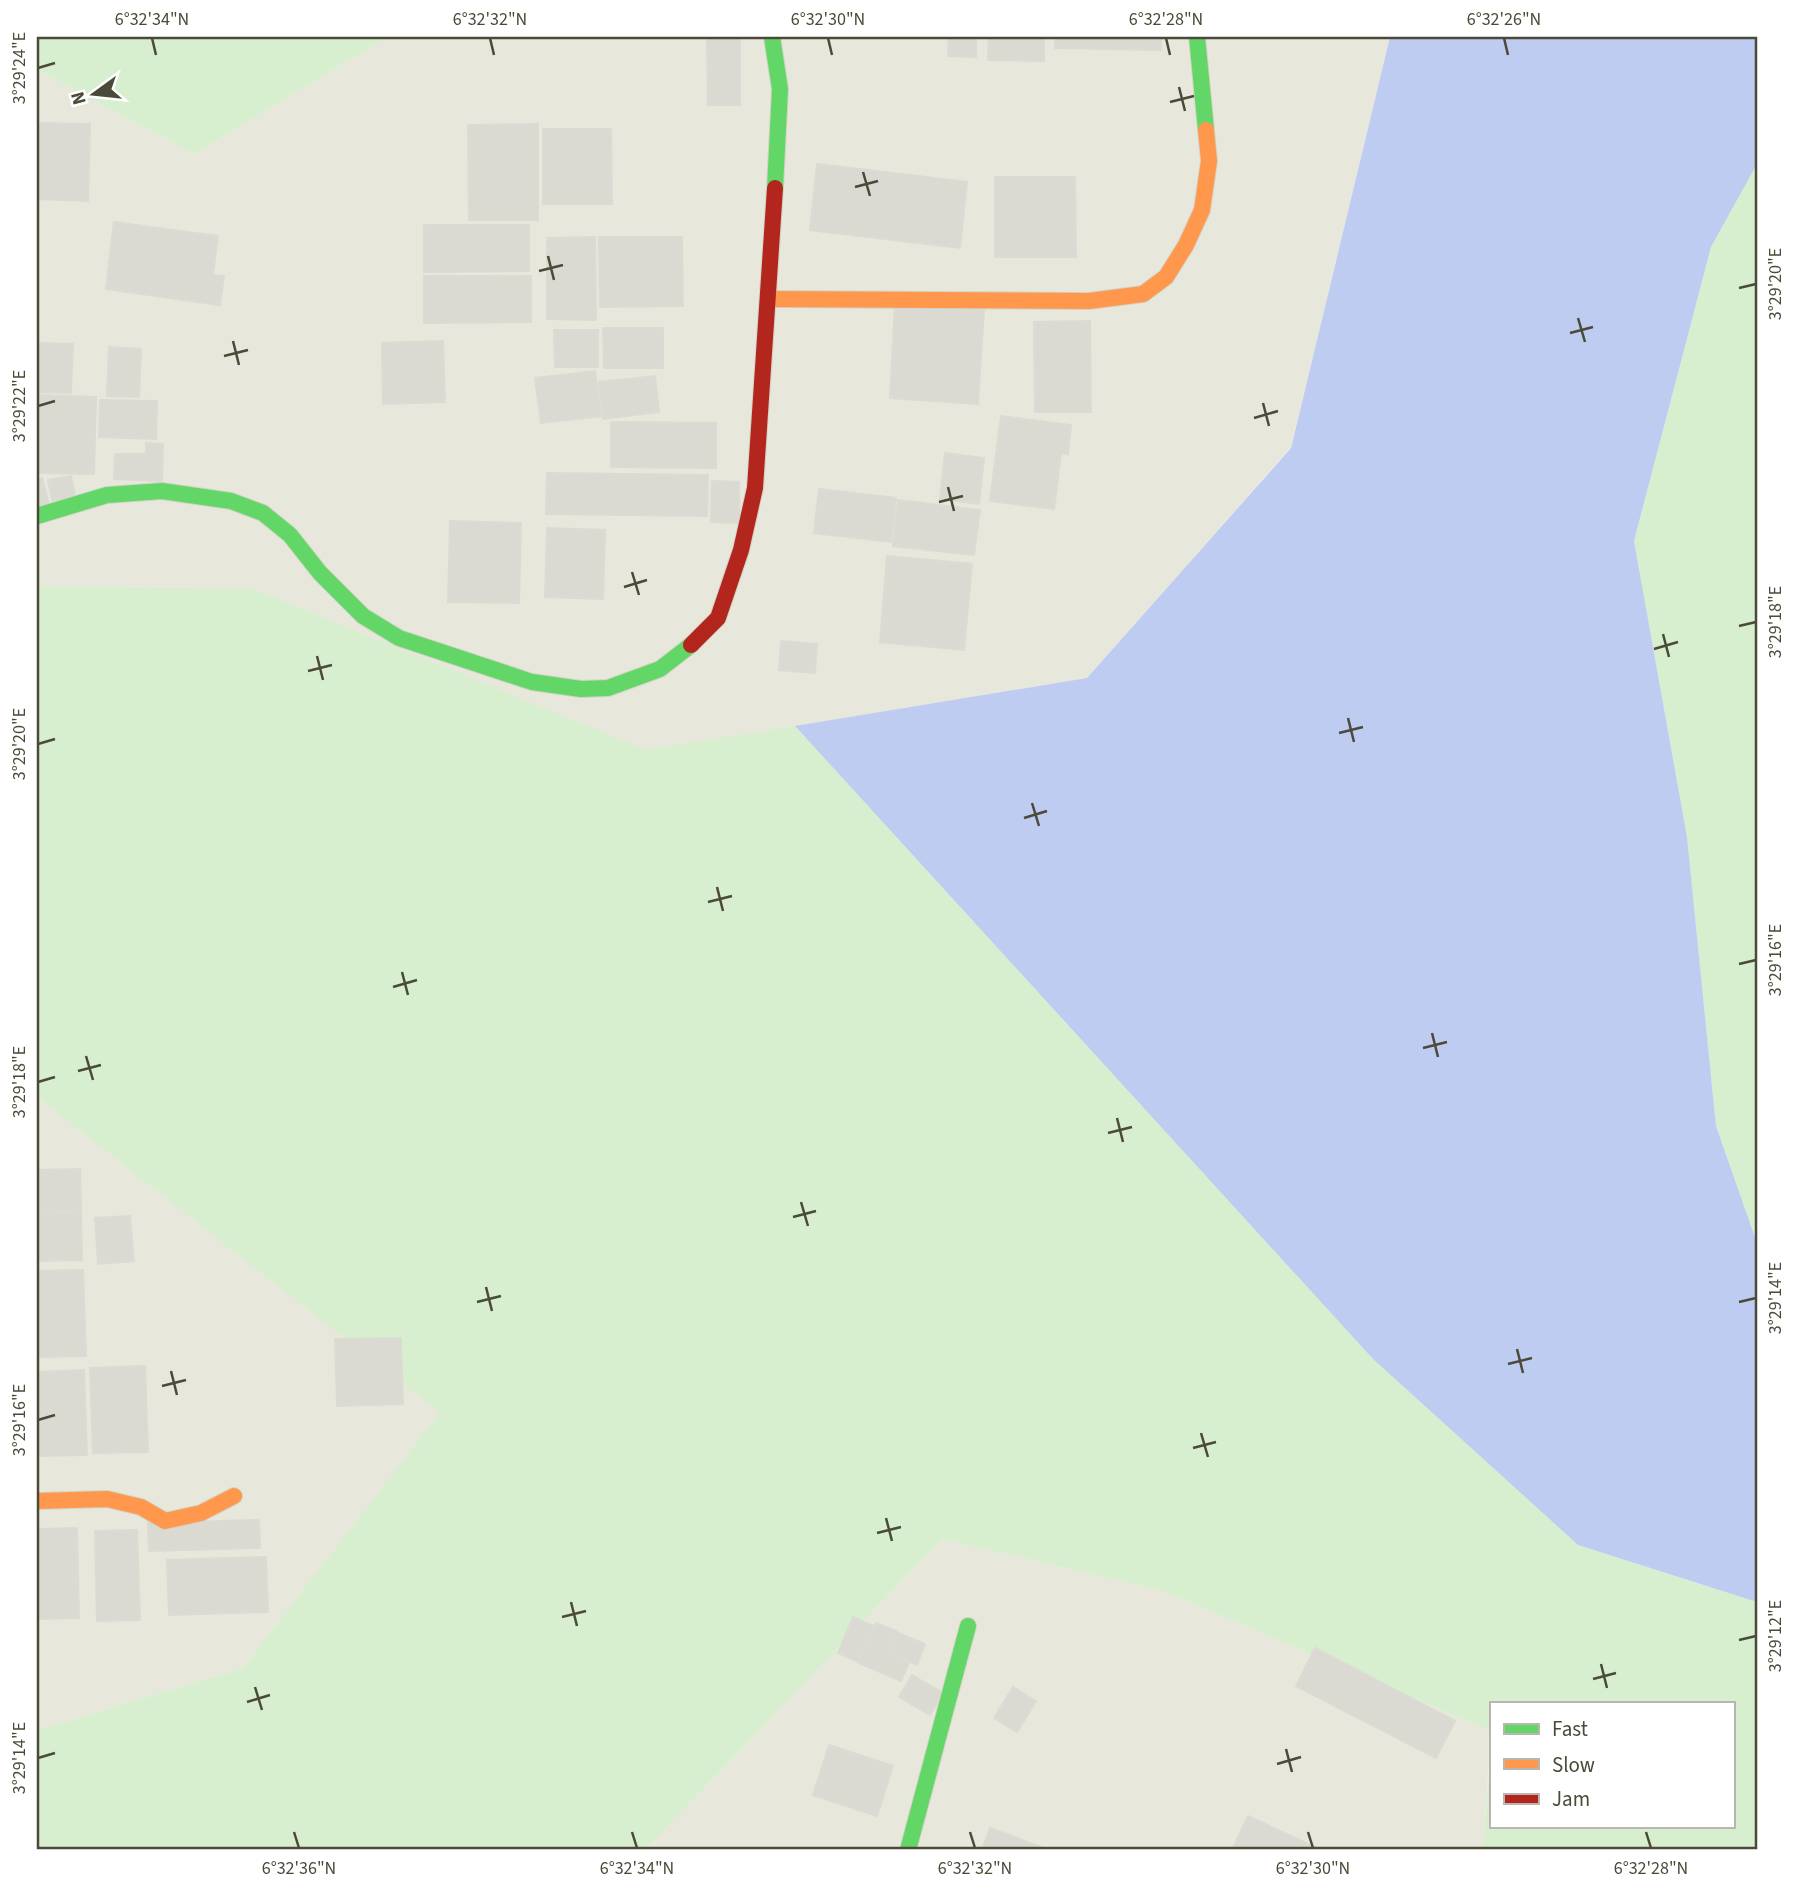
<svg xmlns="http://www.w3.org/2000/svg" width="1794" height="1887" viewBox="0 0 1794 1887" font-family="'Source Sans 3',sans-serif">
<rect width="100%" height="100%" fill="#f3f3ee"/>
<g fill="#e7e7db">
<polygon points="388,37 1390,37 1291,447 1087,678 646,751 252,588 37,587 37,70 194,154"/>
<polygon points="37,1097 441,1413 243,1668 37,1730"/>
<polygon points="942,1539 1163,1591 1491,1731 1483,1850 645,1850"/>
</g>
<g fill="#d7efce">
<polygon points="37,37 388,37 194,154 37,70"/>
<polygon points="1757,164 1757,1243 1716,1126 1687,837 1634,541 1711,247"/>
<polygon points="37,587 252,588 646,750 795,726 1373,1359 1578,1545 1757,1602 1757,1850 1483,1850 1491,1742 1491,1826 1733,1826 1733,1703 1491,1703 1491,1731 1163,1591 942,1539 645,1850 37,1850 37,1730 243,1668 440,1413 37,1097"/>
</g>
<polygon fill="#beccf2" points="1390,37 1757,37 1757,164 1711,247 1634,541 1687,837 1716,1126 1757,1243 1757,1602 1578,1545 1373,1359 795,726 1087,678 1291,448"/>
<g fill="#dadad3" stroke="#dcdbd3" stroke-width="2">
<polygon points="707,37 740,37 740,105 708,105"/>
<polygon points="949,37 976,37 976,57 948,56"/>
<polygon points="989,37 1044,37 1044,61 988,60"/>
<polygon points="1055,37 1161,37 1161,50 1055,48"/>
<polygon points="37,123 90,124 88,201 37,199"/>
<polygon points="538,124 538,220 469,220 468,125"/>
<polygon points="543,129 611,129 612,204 543,204"/>
<polygon points="817,164 967,182 960,248 810,230"/>
<polygon points="995,177 1075,177 1076,257 995,257"/>
<polygon points="114,222 218,236 213,275 224,276 220,305 106,289"/>
<polygon points="424,225 529,225 529,271 424,272"/>
<polygon points="595,237 596,320 547,319 547,238"/>
<polygon points="599,237 682,237 683,306 600,307"/>
<polygon points="424,276 531,276 531,322 424,323"/>
<polygon points="895,304 984,310 978,404 890,398"/>
<polygon points="1090,321 1091,412 1035,412 1034,322"/>
<polygon points="603,328 663,328 663,368 604,368"/>
<polygon points="554,330 598,330 598,367 555,367"/>
<polygon points="443,341 445,402 383,404 382,343"/>
<polygon points="37,343 73,344 71,393 37,392"/>
<polygon points="109,347 141,349 139,397 107,396"/>
<polygon points="595,371 601,416 541,423 535,378"/>
<polygon points="655,376 659,412 603,419 599,382"/>
<polygon points="37,395 96,397 94,474 37,473"/>
<polygon points="100,400 157,401 156,439 99,437"/>
<polygon points="1001,416 1071,425 1068,454 1061,453 1054,509 990,501"/>
<polygon points="611,422 716,423 716,468 611,467"/>
<polygon points="146,443 163,444 162,481 114,479 115,454 146,454"/>
<polygon points="945,453 984,458 979,504 940,499"/>
<polygon points="547,473 708,475 707,516 546,514"/>
<polygon points="71,476 76,501 53,505 48,480"/>
<polygon points="42,478 49,505 37,507 37,480"/>
<polygon points="712,481 739,482 739,523 711,522"/>
<polygon points="819,489 896,498 891,542 814,533"/>
<polygon points="898,500 980,510 974,555 893,546"/>
<polygon points="450,521 521,523 519,603 448,602"/>
<polygon points="547,528 605,530 603,599 545,597"/>
<polygon points="887,556 972,564 964,650 880,642"/>
<polygon points="781,641 817,644 815,673 779,670"/>
<polygon points="80,1169 81,1210 37,1212 37,1170"/>
<polygon points="81,1212 82,1260 37,1261 37,1213"/>
<polygon points="130,1216 134,1261 98,1264 95,1218"/>
<polygon points="83,1270 86,1356 37,1357 37,1271"/>
<polygon points="401,1338 403,1404 337,1406 335,1339"/>
<polygon points="145,1366 148,1452 93,1453 90,1368"/>
<polygon points="84,1370 87,1455 37,1456 37,1372"/>
<polygon points="259,1520 260,1548 149,1551 148,1523"/>
<polygon points="77,1528 79,1618 37,1619 37,1529"/>
<polygon points="137,1530 140,1620 97,1621 95,1531"/>
<polygon points="266,1557 268,1612 169,1615 167,1560"/>
<polygon points="853,1617 874,1626 858,1662 838,1653"/>
<polygon points="876,1623 896,1631 886,1653 909,1662 901,1681 859,1663"/>
<polygon points="896,1632 925,1644 917,1665 888,1652"/>
<polygon points="1315,1648 1455,1721 1436,1758 1296,1686"/>
<polygon points="912,1675 943,1693 930,1715 899,1697"/>
<polygon points="1013,1687 1036,1701 1017,1732 994,1718"/>
<polygon points="829,1745 893,1766 877,1816 813,1795"/>
<polygon points="1248,1816 1321,1850 1232,1850"/>
<polygon points="990,1828 1049,1850 982,1850"/>
</g>
<g fill="none" stroke-linecap="round" stroke-linejoin="round">
<defs>
<g id="fast">
<polyline points="772,37 780,89 775,188"/>
<polyline points="1197,37 1206,130"/>
<polyline points="37,516 107,495 162,491 231,501 263,513 290,535 320,573 363,616 399,638 532,682 581,689 608,688 660,669 691,645"/>
<polyline points="908,1850 968,1626"/>
</g>
<g id="slow">
<polyline points="769,299 1089,301 1143,294 1166,277 1186,245 1202,210 1209,161 1206,130"/>
<polyline points="37,1501 107,1499 141,1507 165,1521 201,1513 234,1496"/>
</g>
<polyline id="jam" points="691,645 718,618 741,550 755,488 775,188"/>
</defs>
<use href="#fast" stroke="#d3d4c6" stroke-width="18"/>
<use href="#slow" stroke="#d3d4c6" stroke-width="18"/>
<use href="#jam" stroke="#d3d4c6" stroke-width="18"/>
<use href="#fast" stroke="#63d668" stroke-width="16"/>
<use href="#slow" stroke="#ff974d" stroke-width="16"/>
<use href="#jam" stroke="#b3261e" stroke-width="16"/>
</g>
<path fill="none" stroke="#4b4a38" stroke-width="2.5" d="M 152,38 L 156,55M 490,38 L 494,55M 828,38 L 832,55M 1166,38 L 1170,55M 1504,38 L 1508,55M 38,68 L 55,63M 1179,87 L 1185,111M 1170,102 L 1194,96M 863,172 L 870,196M 855,187 L 878,181M 548,256 L 554,280M 539,271 L 563,265M 1739,288 L 1756,284M 1578,318 L 1585,342M 1570,333 L 1593,327M 233,341 L 239,365M 224,356 L 248,350M 1263,403 L 1269,426M 38,406 L 55,401M 1254,418 L 1278,411M 948,487 L 954,511M 939,502 L 963,496M 632,572 L 639,595M 624,587 L 647,580M 1739,626 L 1756,622M 1663,634 L 1669,657M 1654,649 L 1678,642M 317,656 L 323,680M 308,671 L 332,665M 1348,718 L 1354,742M 1339,733 L 1363,727M 38,744 L 55,739M 1032,803 L 1039,826M 1024,818 L 1047,811M 717,887 L 723,911M 708,902 L 732,896M 1739,964 L 1756,960M 402,972 L 408,995M 393,987 L 417,980M 1432,1033 L 1438,1057M 1423,1048 L 1447,1042M 86,1056 L 93,1080M 78,1071 L 101,1065M 38,1082 L 55,1077M 1117,1118 L 1123,1142M 1108,1133 L 1132,1127M 801,1202 L 808,1226M 793,1217 L 816,1211M 486,1287 L 492,1311M 477,1302 L 501,1296M 1739,1302 L 1756,1298M 1517,1349 L 1523,1373M 1508,1364 L 1532,1358M 171,1371 L 177,1395M 162,1386 L 186,1380M 38,1420 L 55,1415M 1201,1433 L 1208,1457M 1193,1448 L 1216,1442M 886,1518 L 892,1541M 877,1533 L 901,1527M 571,1602 L 577,1626M 562,1617 L 586,1611M 1739,1640 L 1756,1636M 1601,1664 L 1607,1688M 1593,1679 L 1616,1673M 255,1687 L 262,1710M 247,1702 L 270,1695M 1286,1749 L 1292,1772M 38,1758 L 55,1753M 1277,1764 L 1301,1757M 294,1832 L 299,1848M 632,1832 L 637,1848M 970,1832 L 975,1848M 1308,1832 L 1313,1848M 1646,1832 L 1651,1848"/>
<rect width="1794" height="1887" fill="none" stroke="#ffffff" stroke-width="77"/>
<rect x="1490" y="1702" width="245" height="126" fill="#ffffff" stroke="#b7b7af" stroke-width="2"/>
<rect x="1504" y="1724" width="35" height="10" fill="#63d668" stroke="#b7b7af" stroke-width="2"/>
<text x="1552" y="1736" font-size="21" fill="#4b4a38">Fast</text>
<rect x="1504" y="1759" width="35" height="10" fill="#ff974d" stroke="#b7b7af" stroke-width="2"/>
<text x="1552" y="1772" font-size="21" fill="#4b4a38">Slow</text>
<rect x="1504" y="1794" width="35" height="10" fill="#b3261e" stroke="#b7b7af" stroke-width="2"/>
<text x="1552" y="1806" font-size="21" fill="#4b4a38">Jam</text>
<g transform="translate(94 94) rotate(255)" stroke="#ffffff" stroke-width="5" paint-order="stroke">
<path d="M0-5L12 26L0 18L-12 26Z" fill="#4b4a38"/>
<text y="-10" font-size="19" font-weight="bold" text-anchor="middle" fill="#4b4a38">N</text>
</g>
<rect x="38" y="38" width="1718" height="1810" fill="none" stroke="#4b4a38" stroke-width="2.5"/>
<g font-size="18" text-anchor="middle" fill="#4b4a38">
<text x="152" y="25">6°32'34"N</text>
<text x="490" y="25">6°32'32"N</text>
<text x="828" y="25">6°32'30"N</text>
<text x="1166" y="25">6°32'28"N</text>
<text x="1504" y="25">6°32'26"N</text>
<text transform="translate(19 68) rotate(-90)" y="6">3°29'24"E</text>
<text transform="translate(1775 284) rotate(-90)" y="6">3°29'20"E</text>
<text transform="translate(19 406) rotate(-90)" y="6">3°29'22"E</text>
<text transform="translate(1775 622) rotate(-90)" y="6">3°29'18"E</text>
<text transform="translate(19 744) rotate(-90)" y="6">3°29'20"E</text>
<text transform="translate(1775 960) rotate(-90)" y="6">3°29'16"E</text>
<text transform="translate(19 1082) rotate(-90)" y="6">3°29'18"E</text>
<text transform="translate(1775 1298) rotate(-90)" y="6">3°29'14"E</text>
<text transform="translate(19 1420) rotate(-90)" y="6">3°29'16"E</text>
<text transform="translate(1775 1636) rotate(-90)" y="6">3°29'12"E</text>
<text transform="translate(19 1758) rotate(-90)" y="6">3°29'14"E</text>
<text x="299" y="1874">6°32'36"N</text>
<text x="637" y="1874">6°32'34"N</text>
<text x="975" y="1874">6°32'32"N</text>
<text x="1313" y="1874">6°32'30"N</text>
<text x="1651" y="1874">6°32'28"N</text>
</g>
</svg>
